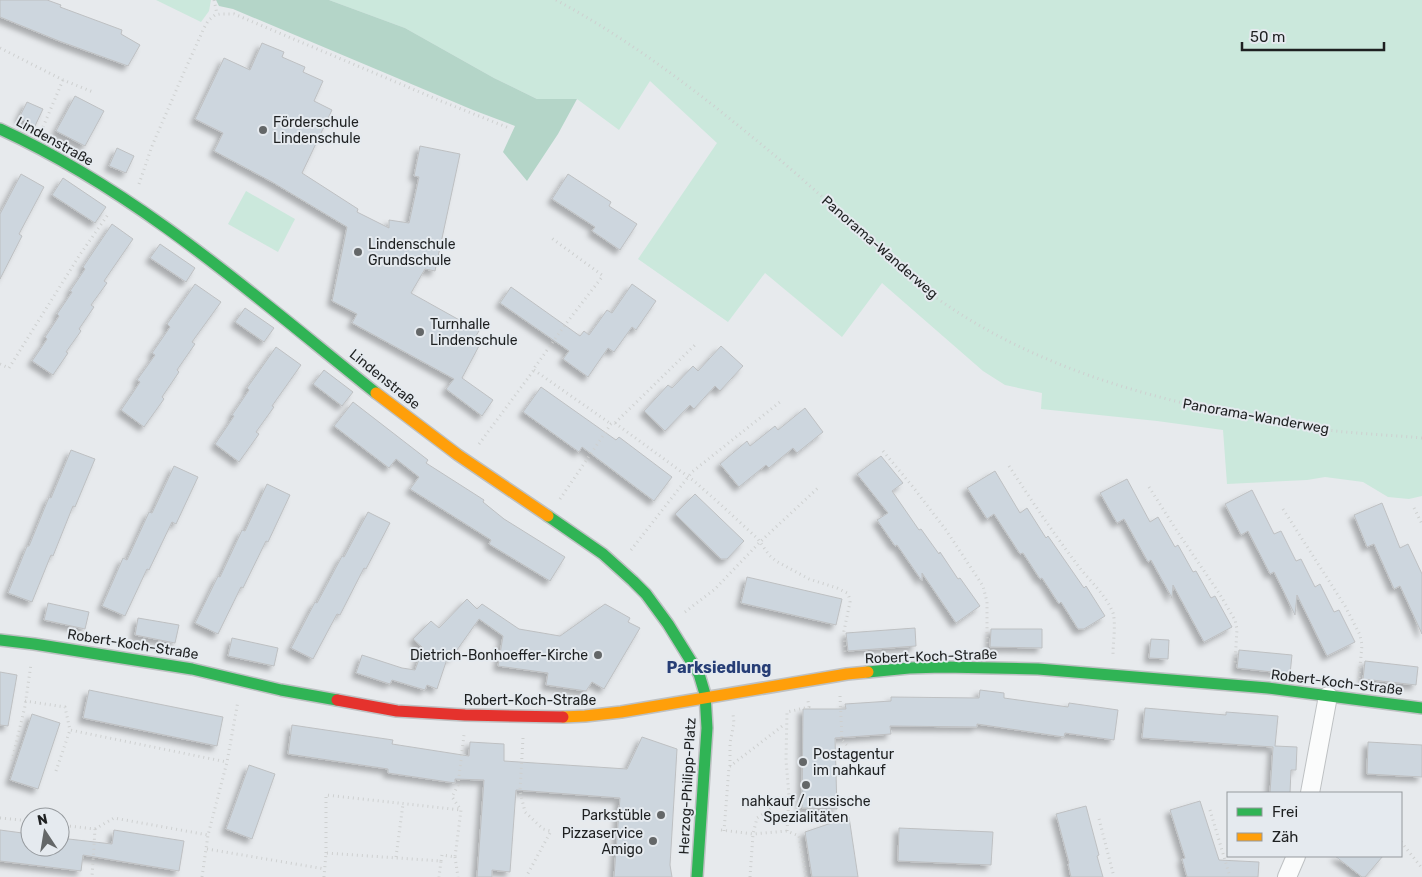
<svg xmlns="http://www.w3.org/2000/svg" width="1422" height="877" viewBox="0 0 1422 877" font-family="Rubik,sans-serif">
<defs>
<filter id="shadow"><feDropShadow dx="-4.5" dy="4.5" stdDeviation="2.5" flood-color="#0004"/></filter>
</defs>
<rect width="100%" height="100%" fill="#e7eaed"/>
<g fill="#cbe8dc">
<polygon points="156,0 211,0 209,11 201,22"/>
<polygon points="329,0 1422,0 1422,496 1409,499 1388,497 1363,482 1325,477 1307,480 1227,484 1223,430 1157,421 1041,409 1042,393 1005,385 983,371 882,283 842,337 765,273 728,322 638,259 717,143 650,81 619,130 577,99 537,99 494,78 405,28"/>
<polygon points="246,191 295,219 278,252 228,224"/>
</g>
<polygon fill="#b4d5c8" points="216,0 329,0 405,28 494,78 537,99 577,99 558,134 527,181 503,152 515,126 473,110 233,9 219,6"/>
<g fill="#cdd6de" stroke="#bec0c2" filter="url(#shadow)">
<polygon points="0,0 47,0 61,5 60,7 122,30 121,34 140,45 128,66 59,41 0,17"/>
<polygon points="262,43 284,52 282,57 305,67 303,72 323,81 314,101 332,110 302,173 358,209 357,212 389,228 389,220 409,223 419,177 414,176 420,146 460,154 435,271 425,269 411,293 479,331 472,342 479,346 462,378 493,400 482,416 446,389 454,379 352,323 357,314 332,301 347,227 272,182 214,151 223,133 195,119 224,58 250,70"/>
<polygon points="75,96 104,111 85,146 56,131"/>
<polygon points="27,102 43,109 35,126 19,118"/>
<polygon points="117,148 134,156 126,173 109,166"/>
<polygon points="21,174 44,187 19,234 22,236 0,279 0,214"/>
<polygon points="568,174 611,202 609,206 637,224 620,250 592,231 595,227 552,199"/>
<polygon points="63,178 106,207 95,223 52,195"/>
<polygon points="112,224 133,239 104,281 107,283 91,305 94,307 79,329 81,331 66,352 68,353 53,375 32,361 47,339 45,337 59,316 57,314 72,292 70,291 85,269 83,267"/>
<polygon points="160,244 195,268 186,282 150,258"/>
<polygon points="195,284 221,302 192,342 195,344 177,370 179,372 162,397 164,399 144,427 121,410 140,382 137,380 155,355 152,353 170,327 167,324"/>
<polygon points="632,284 656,301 636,330 632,327 614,352 608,348 588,377 563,359 569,351 500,303 511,287 580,336 584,331 589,335 607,310 612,313"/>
<polygon points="245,308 274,328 264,342 235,322"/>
<polygon points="721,346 743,366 720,391 715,386 694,409 690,405 665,431 644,411 668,385 672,388 693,366 698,371"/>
<polygon points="276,347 301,365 272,406 274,407 256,432 259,434 239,462 215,444 234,416 232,415 249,390 247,388"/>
<polygon points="324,370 353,392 342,406 313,384"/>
<polygon points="541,387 616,440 619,437 672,477 654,501 582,447 579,452 523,412"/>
<polygon points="353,402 428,460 426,463 484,500 483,502 504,519 565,557 550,581 489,544 491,540 410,489 419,477 396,459 389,468 334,426"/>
<polygon points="805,408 823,432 797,453 793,448 769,468 766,465 739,487 720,464 747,441 750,446 775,426 778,430"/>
<polygon points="71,450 95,459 75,507 73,506 53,556 51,555 32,602 8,593 27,546 29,546 49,497 51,498"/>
<polygon points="881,456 903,483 892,491 919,530 921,529 939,554 940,552 958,579 960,578 980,606 956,623 922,573 922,581 897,545 895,546 877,520 888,513 857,474"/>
<polygon points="174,466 198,477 176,524 172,522 149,570 147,569 125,616 102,606 123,558 127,560 149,512 152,513"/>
<polygon points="995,471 1020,513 1027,508 1046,538 1048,536 1084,588 1086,586 1105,616 1084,629 1078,629 1061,602 1059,604 1042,578 1040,579 1023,553 1020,554 994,514 987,519 967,488"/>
<polygon points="1127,479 1150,522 1158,517 1175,547 1178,545 1193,572 1196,571 1211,598 1215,596 1232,627 1204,642 1173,585 1172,598 1151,560 1148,562 1124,519 1117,523 1100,493"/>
<polygon points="267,484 290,495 268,542 266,541 243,588 241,587 218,634 195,623 218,576 220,577 242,530 245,531"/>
<polygon points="1252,490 1274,534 1281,531 1296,561 1301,559 1315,587 1320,584 1334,612 1339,610 1355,642 1327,656 1297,595 1295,615 1274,572 1270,574 1248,531 1241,535 1225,504"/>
<polygon points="695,494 744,541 727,559 721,559 675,514"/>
<polygon points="1382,503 1400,548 1408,544 1422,574 1422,634 1400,586 1394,589 1374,544 1367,547 1354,515"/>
<polygon points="368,512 390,523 366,569 364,568 340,615 337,614 313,659 291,648 315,602 317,603 342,556 344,557"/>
<polygon points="747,577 842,599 836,625 741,603"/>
<polygon points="467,599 477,609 482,604 519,629 560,636 605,604 630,618 628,622 640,628 604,689 592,682 586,691 546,685 548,673 498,666 503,636 479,619 452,657 447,659 437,689 427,685 425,690 392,680 390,684 356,673 362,655 402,668 415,670 423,648 413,639 431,621 439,628"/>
<polygon points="48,603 89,612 85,629 44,620"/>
<polygon points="138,618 179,625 175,643 135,635"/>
<polygon points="915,628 916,646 848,651 846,633"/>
<polygon points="991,629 1042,629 1042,648 990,647"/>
<polygon points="232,638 278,648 274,666 228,656"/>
<polygon points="1151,639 1169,640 1168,659 1149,658"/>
<polygon points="1239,650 1292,655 1290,674 1237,668"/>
<polygon points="1365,661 1418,667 1416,685 1363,679"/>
<polygon points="0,672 17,675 8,726 0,725"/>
<polygon points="89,690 223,717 217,746 83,718"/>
<polygon points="980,690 1004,693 1004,698 1068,707 1069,703 1118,710 1114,740 1065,733 1064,737 977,724 977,727 890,726 891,734 835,738 837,809 802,808 803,709 846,709 845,704 891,701 891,697 979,698"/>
<polygon points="1145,708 1226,715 1226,712 1278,716 1275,746 1297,747 1296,770 1291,770 1290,793 1270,793 1273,747 1142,738"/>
<polygon points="32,714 60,723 38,789 10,780"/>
<polygon points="292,725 393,740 392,744 469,756 470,742 504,744 504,761 627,769 642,737 677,749 670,865 672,877 614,877 620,798 516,790 510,872 492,870 492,877 477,877 484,780 455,779 455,783 388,773 388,769 288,754"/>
<polygon points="1368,742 1422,745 1422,777 1367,774"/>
<polygon points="249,765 275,774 252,839 226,829"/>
<polygon points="1200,801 1219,860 1259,862 1258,877 1187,877 1182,859 1185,858 1170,810"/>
<polygon points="1086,806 1099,855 1097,856 1103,877 1071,877 1068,864 1069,863 1056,814"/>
<polygon points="849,817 858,877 812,877 805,832"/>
<polygon points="899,828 993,832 991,865 898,861"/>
<polygon points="0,830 30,834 30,847 60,847 60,838 112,844 114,830 184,841 179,871 83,855 81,871 0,861"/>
<polygon points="1335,856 1383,856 1365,877 1362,877"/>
</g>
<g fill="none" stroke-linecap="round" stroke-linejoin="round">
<defs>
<g id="street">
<polyline points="1310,793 1328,696"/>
<polyline points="1287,877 1296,856"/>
</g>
<g id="fast">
<path d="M 0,129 C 140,193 257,298 376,393"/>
<polyline points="548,516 603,554 633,581 646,594 668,624 699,674 705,694 707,728 697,877"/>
<polyline points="0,640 34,644 192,669 281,690 337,700"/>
<polyline points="868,672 909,668 943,667 1038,669 1268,688 1422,708"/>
</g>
<g id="slow">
<polyline points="376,393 458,455 548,516"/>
<polyline points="563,717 585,716 621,712 847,674 868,672"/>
</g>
<polyline id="jam" points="337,700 397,711 465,715 563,717"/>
</defs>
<use href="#street" stroke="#bec1c3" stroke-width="20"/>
<use href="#fast" stroke="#bec1c3" stroke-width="14"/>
<use href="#slow" stroke="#bec1c3" stroke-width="14"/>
<use href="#jam" stroke="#bec1c3" stroke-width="14"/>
<g stroke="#ced0d0" stroke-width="3" stroke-dasharray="1 4" stroke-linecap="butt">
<polyline points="214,0 217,14"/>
<path d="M 556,0 C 612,30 664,67 714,106 C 746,132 779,158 810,186 C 853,223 891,266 938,299 C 1051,379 1192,410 1327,430 C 1359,434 1391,435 1422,438"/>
<polyline points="0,48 63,80 93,92"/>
<polyline points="43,127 63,80"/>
<polyline points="139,184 152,146 185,70 204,28 208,21 215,15 220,14 234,14 441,101 509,128"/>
<polyline points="0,364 9,368 79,256 109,213"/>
<polyline points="534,370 611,424"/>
<polyline points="615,423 694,481 719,503 758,539 769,555 776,561 809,579 837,588 847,593 849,597 850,602 844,631 845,653"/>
<polyline points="479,444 534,370 535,367 565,325 602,277 602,275 550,237"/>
<polyline points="883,451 913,487 946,530 983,586 987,602 987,647"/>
<path d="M 1009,466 C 1031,500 1054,534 1079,567 C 1090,581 1106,595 1113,613 C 1116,624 1113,643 1113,655"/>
<polyline points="1149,487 1177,531 1219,593 1235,620 1237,629 1235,663"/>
<polyline points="560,499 611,424 615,423 697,343"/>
<polyline points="1414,508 1422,524"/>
<polyline points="1283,509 1345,606 1360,635 1362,645 1359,678"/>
<polyline points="631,550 692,472 780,402"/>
<polyline points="685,612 715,589 760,542 820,486"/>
<polyline points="840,696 842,740 848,746"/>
<polyline points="25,701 65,707 70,730 227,762"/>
<polyline points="523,738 520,791 525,812 543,829 551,831 526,877"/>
<polyline points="12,761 25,706 31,664"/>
<polyline points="730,766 730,743 734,723 733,714"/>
<polyline points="56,771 70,730"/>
<polyline points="1210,810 1230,877"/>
<polyline points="0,818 30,821"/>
<polyline points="1099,819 1114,877"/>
<polyline points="60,825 95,829 92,877"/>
<polyline points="95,829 114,818 208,835"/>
<polyline points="721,830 753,834 787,831 799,836 806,877"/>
<polyline points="724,831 729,767 785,724"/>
<polyline points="787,831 789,797"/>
<polyline points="1401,842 1422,868"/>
<polyline points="207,849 325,869"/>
<polyline points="326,853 326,795 461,810"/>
<polyline points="396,857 403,804"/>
<polyline points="455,857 458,877"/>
<polyline points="441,861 442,855 455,857 461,810 452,797 458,785 464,735"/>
<polyline points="202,877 208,835 227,762 238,701"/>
<polyline points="324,877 326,853 441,861 439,877"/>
<polyline points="750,877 753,834 757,818 789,796 786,760 787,712 809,707 808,701"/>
</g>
<use href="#street" stroke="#fbfcfc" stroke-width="18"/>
<use href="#fast" stroke="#30b455" stroke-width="11"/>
<use href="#slow" stroke="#ff9f0a" stroke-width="11"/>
<use href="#jam" stroke="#e5322d" stroke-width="11"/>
</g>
<g fill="#646768" stroke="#e5eaef" stroke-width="2">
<circle cx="263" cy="130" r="5"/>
<circle cx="358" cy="252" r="5"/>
<circle cx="420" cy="332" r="5"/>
<circle cx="598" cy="655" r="5"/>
<circle cx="803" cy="762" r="5"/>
<circle cx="806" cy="785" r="5"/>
<circle cx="661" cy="815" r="5"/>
<circle cx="653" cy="841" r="5"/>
</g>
<g text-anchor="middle" stroke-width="4" stroke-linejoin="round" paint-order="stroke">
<g font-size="14" fill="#1e2021" stroke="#e5eaef" text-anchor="start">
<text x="273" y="127">Förderschule<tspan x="273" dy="16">Lindenschule</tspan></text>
<text x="368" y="249">Lindenschule<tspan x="368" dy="16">Grundschule</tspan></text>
<text x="430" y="329">Turnhalle<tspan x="430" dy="16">Lindenschule</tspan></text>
<text x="588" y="660" text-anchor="end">Dietrich-Bonhoeffer-Kirche</text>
<text x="813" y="759">Postagentur<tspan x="813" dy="16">im nahkauf</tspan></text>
<text x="806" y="806" text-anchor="middle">nahkauf / russische<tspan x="806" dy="16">Spezialitäten</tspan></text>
<text x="651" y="820" text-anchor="end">Parkstüble</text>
<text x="643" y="838" text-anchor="end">Pizzaservice<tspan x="643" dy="16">Amigo</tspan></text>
</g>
<g font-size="14" fill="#1e2021" stroke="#e5eaef">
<text transform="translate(55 141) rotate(29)" y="5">Lindenstraße</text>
<text transform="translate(880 247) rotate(41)" y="5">Panorama-Wanderweg</text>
<text transform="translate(385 379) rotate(39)" y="5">Lindenstraße</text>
<text transform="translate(1256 416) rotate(10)" y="5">Panorama-Wanderweg</text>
<text transform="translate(133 644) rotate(9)" y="5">Robert-Koch-Straße</text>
<text transform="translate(931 656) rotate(-2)" y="5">Robert-Koch-Straße</text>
<text transform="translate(1337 682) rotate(7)" y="5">Robert-Koch-Straße</text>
<text x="530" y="705">Robert-Koch-Straße</text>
<text transform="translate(687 786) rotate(-87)" y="5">Herzog-Philipp-Platz</text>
</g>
<g font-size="16" font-weight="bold" fill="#273e76" stroke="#e5eaef">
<text x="719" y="673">Parksiedlung</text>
</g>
</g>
<rect x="1227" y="792" width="175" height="65" fill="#e5eaef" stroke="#95999d"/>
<rect x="1237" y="808" width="25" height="8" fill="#30b455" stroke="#95999d"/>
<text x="1272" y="817" font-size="15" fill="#1e2021">Frei</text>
<rect x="1237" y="833" width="25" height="8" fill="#ff9f0a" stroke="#95999d"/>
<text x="1272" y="842" font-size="15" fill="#1e2021">Zäh</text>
<g transform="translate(45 832) rotate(348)"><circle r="24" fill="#e5eaef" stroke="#95999d"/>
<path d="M0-4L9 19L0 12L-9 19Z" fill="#646768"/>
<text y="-8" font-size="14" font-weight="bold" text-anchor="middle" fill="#1e2021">N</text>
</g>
<path d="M1242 42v8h142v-8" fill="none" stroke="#1e2021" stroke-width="2.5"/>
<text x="1250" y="42" font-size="15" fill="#1e2021" stroke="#e5eaef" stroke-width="4" paint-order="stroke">50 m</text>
</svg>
